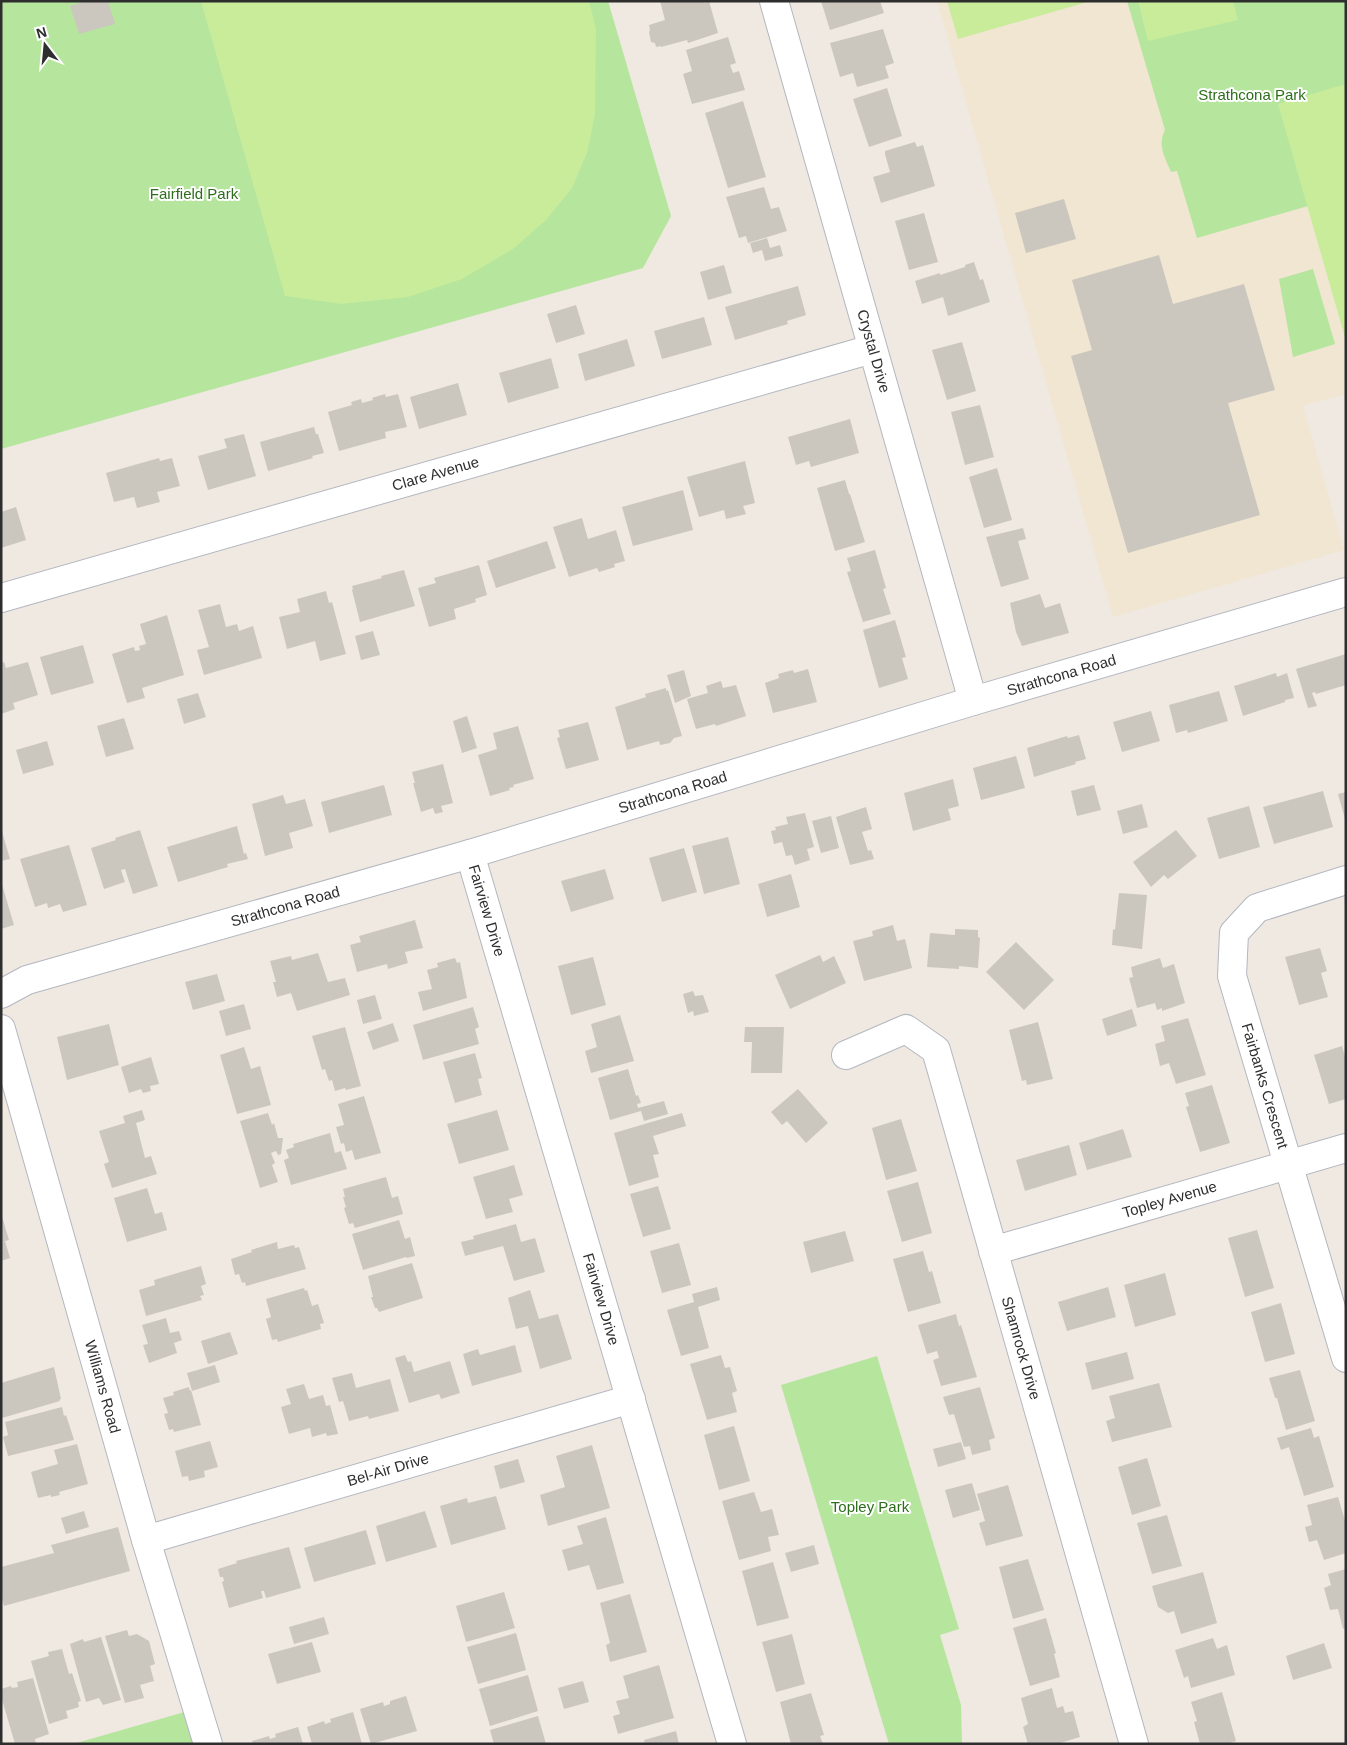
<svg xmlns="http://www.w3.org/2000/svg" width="1347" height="1745" viewBox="0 0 1347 1745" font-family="Helvetica,sans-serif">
<rect width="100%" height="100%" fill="#efe9e1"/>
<polygon fill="#f0e6d1" points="937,1 1346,1 1346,394 1303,406 1344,550 1113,617"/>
<g fill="#b6e59e">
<polygon points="1,1 608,1 671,216 643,268 1,449"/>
<path d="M 1127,1 L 1346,1 L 1346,195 L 1197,238 L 1177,171 L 1171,172 C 1165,158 1157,145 1165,130 Z"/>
<polygon points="1313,269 1335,344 1293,357 1279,279"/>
<polygon points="877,1356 959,1629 940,1635 961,1705 962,1744 889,1744 781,1385"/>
<polygon points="188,1711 197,1744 73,1744"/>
</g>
<g fill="#c9ec9a">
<polygon points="201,1 589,1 596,29 595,114 587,153 572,188 547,219 513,249 462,279 408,297 341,304 285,296"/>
<polygon points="947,1 1091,1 958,39"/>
<polygon points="1138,1 1233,1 1238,20 1148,41"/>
<polygon points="1346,84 1346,341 1278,104"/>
</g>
<g fill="#cbc7bf">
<polygon points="86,1 108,1 115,24 79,34 70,6"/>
<polygon points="660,1 704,1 704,3 709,1 718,33 688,43 687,40 661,47 661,46 656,47 655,43 651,42 649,32 650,30 649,25 665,20"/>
<polygon points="821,1 880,1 884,13 830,30"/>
<polygon points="883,29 894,63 885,66 889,78 857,87 853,73 840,77 830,43"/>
<polygon points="728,37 736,63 730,65 733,73 739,71 745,90 692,104 683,74 692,71 686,50"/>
<polygon points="887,88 902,136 869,147 853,99"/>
<polygon points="743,101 766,177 728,188 705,113"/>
<polygon points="915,142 917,147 923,145 935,186 881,203 873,177 890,172 885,154 885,151"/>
<polygon points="764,187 771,209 779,207 787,231 748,243 746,236 739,238 726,197"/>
<polygon points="1064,199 1076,239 1026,253 1015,213"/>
<polygon points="924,213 938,262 909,270 895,221"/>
<polygon points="767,238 770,248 780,245 783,256 765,261 762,250 753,253 750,243"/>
<polygon points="1159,255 1173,304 1244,284 1275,390 1228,403 1260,515 1128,553 1071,356 1092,350 1072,280"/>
<polygon points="974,262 980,280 983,279 990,302 948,316 943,297 922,304 915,281 940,273 940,275 965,267 965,265"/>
<polygon points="724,265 732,293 708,300 700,272"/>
<polygon points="798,286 806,315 787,321 788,324 735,340 725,307"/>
<polygon points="576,305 585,334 556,343 547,314"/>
<polygon points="704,317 712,345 662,359 654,331"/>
<polygon points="627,339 635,366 585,381 578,354"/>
<polygon points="962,342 976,391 947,400 932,350"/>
<polygon points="551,358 559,388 508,403 499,373"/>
<polygon points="458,383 467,415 419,429 410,397"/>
<polygon points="385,394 386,397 398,394 407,427 385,432 386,438 339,451 328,412 352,405 351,402 361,399 362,403 373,400 372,398"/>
<polygon points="980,405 994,457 965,465 951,412"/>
<polygon points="850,419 859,453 811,467 809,461 796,465 788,437"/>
<polygon points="314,427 316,434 318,434 324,453 312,456 313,458 268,471 260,442"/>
<polygon points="244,434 256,476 208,490 198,456 227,448 224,439"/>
<polygon points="159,458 160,461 172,458 180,486 157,492 160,502 137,508 134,497 114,502 106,473"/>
<polygon points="745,461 755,503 743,506 746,514 726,519 724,510 699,517 687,477"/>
<polygon points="997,468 1012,520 984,528 969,477"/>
<polygon points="845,480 849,494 850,494 865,542 835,551 817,488"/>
<polygon points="683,490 693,530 633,546 622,507"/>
<polygon points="16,507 26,540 1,548 1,512"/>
<polygon points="582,518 588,539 616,530 625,561 614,564 615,567 599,572 597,568 569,577 553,527"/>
<polygon points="1023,528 1026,539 1018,541 1029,579 1001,587 986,537"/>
<polygon points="547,541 556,568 496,588 487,561"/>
<polygon points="875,550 886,588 883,589 891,614 863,622 847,572 851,571 847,558"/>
<polygon points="479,565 487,595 475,599 476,602 454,609 456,619 429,627 418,588 436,583 434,578"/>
<polygon points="404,570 415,606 360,622 352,590 353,589 352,586 382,578 381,576"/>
<polygon points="326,591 329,603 332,602 346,654 320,661 315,641 287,649 279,617 300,612 297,599"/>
<polygon points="1040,594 1045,608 1060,603 1069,633 1022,646 1016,632 1010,603"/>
<polygon points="220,604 226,627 237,624 239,631 253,626 262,658 204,675 197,650 209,647 198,610"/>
<polygon points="167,615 184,675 142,688 145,698 127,703 112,654 134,647 135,651 140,650 139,646 146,644 140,624"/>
<polygon points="895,620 906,657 902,658 908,679 879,688 863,630"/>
<polygon points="373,631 380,655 361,660 355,636"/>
<polygon points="83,645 94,683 51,695 40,657"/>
<polygon points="1346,654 1346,685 1316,694 1315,692 1312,693 1317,706 1308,708 1296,669"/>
<polygon points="4,662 6,668 28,662 38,695 13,703 15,709 1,714 1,663"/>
<polygon points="808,669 817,702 773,713 765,683 779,678 778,674 793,670 794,673"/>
<polygon points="684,670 691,696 675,703 667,675"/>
<polygon points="1276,673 1277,677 1287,673 1294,698 1285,700 1285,702 1243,716 1234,686"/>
<polygon points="721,681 723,688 736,685 746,716 716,726 715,724 696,729 687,699 708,693 706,686"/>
<polygon points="666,688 666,691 668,690 682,736 674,738 670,743 660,745 659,741 627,750 615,707 646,697 645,694"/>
<polygon points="1219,691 1228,721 1188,733 1187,730 1176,733 1169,705"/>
<polygon points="198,693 206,717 184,724 177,699"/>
<polygon points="1151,711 1160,741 1122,752 1113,722"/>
<polygon points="467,716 477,748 462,753 453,721"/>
<polygon points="124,718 134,749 106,757 97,726"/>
<polygon points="588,722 599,760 566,769 557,738 560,737 558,730"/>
<polygon points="518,726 534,779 513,785 514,787 509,788 510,790 490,796 478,755 497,749 493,733"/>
<polygon points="1079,735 1086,759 1075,762 1076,764 1034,777 1027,748 1067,736 1068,738"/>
<polygon points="47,741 54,765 23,774 16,750"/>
<polygon points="1016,756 1025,788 981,800 973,768"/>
<polygon points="443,764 453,803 441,806 443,812 435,814 433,808 421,812 413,783 415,783 412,772"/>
<polygon points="953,779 959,806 948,809 951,820 913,831 904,793"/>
<polygon points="384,785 392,815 329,833 321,802"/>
<polygon points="1094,785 1101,810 1077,816 1071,791"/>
<polygon points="1323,791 1333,827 1274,844 1263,807"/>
<polygon points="1346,792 1346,819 1345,819 1338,794"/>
<polygon points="283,795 286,804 305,799 313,826 289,833 293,848 265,856 252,804"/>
<polygon points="1142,804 1148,827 1123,834 1117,811"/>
<polygon points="1249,806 1260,847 1219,859 1207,818"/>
<polygon points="866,807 872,829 862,832 868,851 871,850 874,859 850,865 836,817"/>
<polygon points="805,813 814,847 807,849 810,860 795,865 792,855 786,856 782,842 774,844 771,831 776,830 775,827 788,824 786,817"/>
<polygon points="831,816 839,848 821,853 812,821"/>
<polygon points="237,826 244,854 246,853 248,859 227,864 228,867 178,882 167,847"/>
<polygon points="1,828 10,859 1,861"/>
<polygon points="140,830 158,886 133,894 125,869 121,870 125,882 104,889 91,848 116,840 115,838"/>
<polygon points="1176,830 1197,856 1168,879 1164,875 1151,887 1133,862"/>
<polygon points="728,837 740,884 704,894 692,846"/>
<polygon points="69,845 87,905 63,912 60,904 48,908 47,903 35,907 20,859"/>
<polygon points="684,848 697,892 662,902 649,858"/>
<polygon points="605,869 614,899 571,912 561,881"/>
<polygon points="791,874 800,907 767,917 758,884"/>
<polygon points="1,881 14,925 1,929"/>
<polygon points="1119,893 1147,895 1142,949 1112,945 1113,929 1115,930"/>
<polygon points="415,920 423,948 405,952 408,963 388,969 387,964 357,972 350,945 361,942 359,936"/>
<polygon points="893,925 897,941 905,939 912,968 864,981 853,941 873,936 872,931"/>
<polygon points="955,929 978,930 978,937 980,938 978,968 959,966 959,969 927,967 930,933 955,935"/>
<polygon points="1016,942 1054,980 1024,1010 986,972"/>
<polygon points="1320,948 1327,971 1321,973 1328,997 1299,1005 1285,957"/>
<polygon points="318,953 328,982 345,978 350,995 297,1011 291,993 277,997 273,982 276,982 270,961 291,956 292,960"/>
<polygon points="820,955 823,962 834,956 846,983 790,1009 775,975"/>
<polygon points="593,957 606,1005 571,1015 558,966"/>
<polygon points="455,958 457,963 460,962 467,998 423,1011 418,992 432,989 427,970 438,967 437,963"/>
<polygon points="1160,958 1163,968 1174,964 1185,1003 1162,1011 1162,1008 1157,1010 1155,1003 1137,1008 1129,978 1133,977 1131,967"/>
<polygon points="217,974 225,1001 193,1010 185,982"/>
<polygon points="693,991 695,996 703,995 709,1012 694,1016 693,1011 688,1013 683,994"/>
<polygon points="375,995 382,1019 363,1024 357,1000"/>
<polygon points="244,1004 251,1029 226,1036 219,1011"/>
<polygon points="473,1007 479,1027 475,1029 479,1044 423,1060 413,1025"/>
<polygon points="1132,1009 1137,1026 1107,1036 1102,1019"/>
<polygon points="620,1015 634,1061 591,1073 585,1051 597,1047 591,1024"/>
<polygon points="1188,1018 1206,1075 1176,1084 1169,1063 1160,1066 1155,1044 1165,1041 1161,1026"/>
<polygon points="1038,1022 1053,1079 1027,1085 1026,1080 1022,1081 1009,1030"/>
<polygon points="393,1023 399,1041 373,1050 367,1032"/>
<polygon points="109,1024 119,1065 67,1080 57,1037"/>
<polygon points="345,1027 361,1086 346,1090 345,1088 335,1091 332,1080 329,1081 325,1069 322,1070 312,1036"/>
<polygon points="745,1027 784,1027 782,1073 751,1073 752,1042 744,1042"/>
<polygon points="1342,1046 1346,1060 1346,1099 1329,1104 1314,1055"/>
<polygon points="244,1047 251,1069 260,1066 271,1105 237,1114 220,1055"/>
<polygon points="475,1053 482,1078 478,1079 482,1095 455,1103 443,1062"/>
<polygon points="151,1057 159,1084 150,1086 151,1091 143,1093 141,1089 129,1093 121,1067"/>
<polygon points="628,1069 636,1096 638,1095 641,1103 637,1104 638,1108 664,1101 668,1114 644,1121 641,1111 610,1120 598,1078"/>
<polygon points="1212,1085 1230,1143 1200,1152 1186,1107 1189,1106 1185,1093"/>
<polygon points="798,1089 828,1123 806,1143 787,1121 782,1125 771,1112"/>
<polygon points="364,1096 381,1153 355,1160 352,1150 346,1152 344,1143 341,1144 336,1127 344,1125 338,1104"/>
<polygon points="142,1110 145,1120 136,1123 145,1158 151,1156 157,1174 112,1188 104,1164 109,1162 99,1131 125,1123 123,1116"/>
<polygon points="497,1110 509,1150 459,1164 447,1124"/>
<polygon points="268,1113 272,1125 274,1123 278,1138 283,1138 281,1154 278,1155 276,1151 271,1153 275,1163 272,1165 278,1182 260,1188 240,1121"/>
<polygon points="682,1113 686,1126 653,1136 659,1154 653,1155 659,1177 629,1186 614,1133"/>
<polygon points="901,1119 917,1171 886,1180 872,1128"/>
<polygon points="1123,1129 1132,1157 1087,1170 1079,1143"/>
<polygon points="330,1133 335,1153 341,1151 347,1169 291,1185 284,1160 289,1158 286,1150 294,1147 293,1144"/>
<polygon points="1069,1145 1077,1175 1025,1191 1016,1160"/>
<polygon points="514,1165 523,1195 509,1199 513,1212 486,1219 473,1177"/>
<polygon points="386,1177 392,1198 398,1196 403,1214 355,1228 353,1223 349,1224 344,1208 346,1207 343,1197 345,1197 343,1189"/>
<polygon points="918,1182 932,1233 902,1242 887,1191"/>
<polygon points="658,1186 671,1229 643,1237 630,1194"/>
<polygon points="147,1188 155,1214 162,1212 167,1230 127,1242 114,1198"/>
<polygon points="1,1213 9,1240 5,1241 10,1258 1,1261"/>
<polygon points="399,1220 405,1239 410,1237 415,1256 407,1258 406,1257 363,1270 352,1234"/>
<polygon points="516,1224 521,1242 535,1238 545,1272 514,1281 503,1246 465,1256 461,1242 474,1239 473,1236"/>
<polygon points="1257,1230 1274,1288 1245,1297 1228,1238"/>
<polygon points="845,1231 854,1261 811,1273 803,1242"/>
<polygon points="277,1242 278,1249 294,1245 295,1248 299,1247 306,1269 246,1286 245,1282 242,1283 239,1274 235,1275 231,1259 252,1252 251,1250"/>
<polygon points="679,1243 691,1285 662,1293 650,1251"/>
<polygon points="923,1251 929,1272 932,1271 941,1303 908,1312 893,1259"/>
<polygon points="412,1263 423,1298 379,1312 377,1308 375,1308 371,1297 373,1297 368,1276"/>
<polygon points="201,1266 206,1284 201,1286 204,1295 200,1296 202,1300 146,1316 139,1290 155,1285 154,1280"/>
<polygon points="1165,1273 1176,1315 1135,1327 1124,1285"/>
<polygon points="717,1287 720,1300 698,1307 709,1348 681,1356 667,1310 694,1302 692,1294"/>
<polygon points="1108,1287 1116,1317 1067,1331 1058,1302"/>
<polygon points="304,1288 305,1291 307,1290 312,1306 318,1304 324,1323 320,1324 321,1329 278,1342 277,1339 272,1340 266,1319 271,1317 266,1299"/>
<polygon points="530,1290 539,1319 558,1314 572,1359 540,1369 528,1326 516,1329 508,1298"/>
<polygon points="1281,1303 1295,1354 1265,1362 1251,1312"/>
<polygon points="956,1314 959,1326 961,1325 977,1377 941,1386 933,1360 939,1358 937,1351 927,1354 918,1325"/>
<polygon points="166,1318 170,1333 179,1331 182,1340 174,1343 177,1353 149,1363 143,1345 148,1344 142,1325"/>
<polygon points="230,1332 238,1354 208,1364 201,1341"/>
<polygon points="515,1345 522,1372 472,1386 463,1354 478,1349 480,1355"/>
<polygon points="1127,1352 1134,1379 1092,1390 1085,1363"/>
<polygon points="405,1355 408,1362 411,1361 414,1372 450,1361 460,1393 441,1399 439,1394 409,1403 395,1358"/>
<polygon points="721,1355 725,1368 730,1367 737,1391 732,1393 737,1412 707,1420 690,1364"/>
<polygon points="215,1365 220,1382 192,1391 187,1373"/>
<polygon points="54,1367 61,1399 59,1400 60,1401 2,1418 1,1383"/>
<polygon points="1300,1370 1315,1421 1286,1430 1277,1398 1275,1398 1269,1378"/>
<polygon points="352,1373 356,1388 390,1379 399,1411 369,1419 368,1416 349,1421 343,1401 339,1402 332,1378"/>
<polygon points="1159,1383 1172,1427 1112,1442 1106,1421 1115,1418 1109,1396"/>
<polygon points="304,1384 309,1399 323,1395 326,1406 330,1405 338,1434 327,1436 326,1433 312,1437 310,1428 289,1434 281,1407 291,1404 286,1389"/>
<polygon points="189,1387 190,1391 191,1390 201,1425 174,1432 173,1429 169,1430 164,1414 168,1413 163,1398 174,1395 173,1392"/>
<polygon points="980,1387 995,1438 989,1440 991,1450 972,1455 970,1446 964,1447 954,1414 949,1415 943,1397"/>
<polygon points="62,1407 64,1416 66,1415 70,1427 74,1440 8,1456 3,1437 8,1435 5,1422"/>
<polygon points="734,1426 750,1481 719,1490 704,1435"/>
<polygon points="1311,1428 1314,1438 1319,1436 1334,1487 1304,1496 1289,1447 1281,1450 1277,1438"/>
<polygon points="210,1441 218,1467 204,1471 205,1477 189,1481 188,1476 182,1477 175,1451"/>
<polygon points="961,1442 966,1459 938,1467 933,1449"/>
<polygon points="77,1444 88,1484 59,1492 60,1495 51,1497 51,1495 38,1498 31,1472 58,1464 54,1450"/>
<polygon points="592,1445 610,1508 548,1526 540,1495 565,1487 556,1456"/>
<polygon points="1147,1458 1161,1506 1132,1515 1118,1467"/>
<polygon points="518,1459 525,1482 500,1489 494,1466"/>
<polygon points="972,1483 980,1510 953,1518 945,1490"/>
<polygon points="1008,1485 1023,1536 986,1546 979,1523 985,1521 977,1494"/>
<polygon points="754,1492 761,1512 772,1509 779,1535 768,1537 771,1551 739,1560 722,1501"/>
<polygon points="496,1496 506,1529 451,1545 440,1506 467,1498 468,1503"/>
<polygon points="1338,1497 1346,1524 1346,1553 1324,1560 1317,1540 1309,1542 1305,1527 1312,1525 1307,1505"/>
<polygon points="84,1511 89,1527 66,1534 61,1518"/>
<polygon points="425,1511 437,1547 386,1562 376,1526"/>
<polygon points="1167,1515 1182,1566 1152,1574 1137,1523"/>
<polygon points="606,1517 624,1583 597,1590 589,1565 568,1571 562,1550 583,1544 577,1526"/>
<polygon points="118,1527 130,1571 4,1606 1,1594 1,1567 54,1553 51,1545"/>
<polygon points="366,1530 376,1564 314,1582 304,1548"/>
<polygon points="814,1545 819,1564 791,1572 785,1553"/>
<polygon points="289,1547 301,1588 266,1598 264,1591 261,1591 263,1598 229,1608 222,1582 224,1581 223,1577 220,1577 218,1569 237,1563 236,1561"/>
<polygon points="1028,1559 1044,1610 1013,1619 999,1567"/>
<polygon points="773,1562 789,1618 757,1626 742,1571"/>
<polygon points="1346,1569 1346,1628 1343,1629 1338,1609 1330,1610 1324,1588 1331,1585 1328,1574"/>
<polygon points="1203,1572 1217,1623 1181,1634 1174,1611 1168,1613 1158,1607 1152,1586"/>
<polygon points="504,1592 515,1628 466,1642 456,1606"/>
<polygon points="630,1594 647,1652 610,1662 606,1645 610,1643 600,1603"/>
<polygon points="324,1617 329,1634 294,1644 289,1627"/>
<polygon points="1046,1618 1056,1653 1054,1654 1060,1677 1030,1686 1013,1628"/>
<polygon points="127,1630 129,1636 137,1634 149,1641 155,1664 150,1666 154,1681 140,1685 144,1698 125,1703 105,1636"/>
<polygon points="516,1633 526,1670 478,1684 467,1647"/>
<polygon points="792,1634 805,1684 776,1692 762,1642"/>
<polygon points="101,1637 121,1700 103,1705 99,1698 86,1702 70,1644 83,1639 84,1642"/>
<polygon points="1213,1638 1217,1649 1227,1645 1235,1675 1191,1688 1188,1676 1184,1678 1175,1650"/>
<polygon points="312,1642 321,1672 277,1684 268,1654"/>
<polygon points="1324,1643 1332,1668 1293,1680 1286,1656"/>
<polygon points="62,1649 69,1674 72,1673 81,1701 78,1702 79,1707 66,1711 68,1718 49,1724 31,1661 49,1656 48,1652"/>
<polygon points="659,1665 674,1718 618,1734 613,1716 620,1714 616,1701 629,1698 623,1676"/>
<polygon points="528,1675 538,1711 490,1726 479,1689"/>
<polygon points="33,1678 49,1734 35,1739 36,1744 15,1744 1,1696 1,1689 11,1686 12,1688 18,1687 17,1682"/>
<polygon points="583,1681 589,1702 564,1709 558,1688"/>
<polygon points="1052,1688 1057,1708 1063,1706 1065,1713 1073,1711 1080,1737 1057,1744 1028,1744 1023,1727 1028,1724 1021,1698"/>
<polygon points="1222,1692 1236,1741 1227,1744 1200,1744 1194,1722 1197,1721 1191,1702"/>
<polygon points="811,1693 824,1735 820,1736 823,1744 791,1744 780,1702"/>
<polygon points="406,1696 417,1731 371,1744 360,1709 383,1702 384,1706 390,1704 390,1701"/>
<polygon points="353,1712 362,1744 312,1744 307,1727 324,1721 325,1724 331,1722 330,1719"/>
<polygon points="538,1716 546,1744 494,1744 490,1730"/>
<polygon points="298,1727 303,1744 253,1744 252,1741 269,1736 270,1739 276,1737 275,1734"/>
<polygon points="676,1731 679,1744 645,1744 644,1740"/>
</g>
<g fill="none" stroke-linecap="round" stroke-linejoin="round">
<defs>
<g id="minor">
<path id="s1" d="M 774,1 L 973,701"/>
<path id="s2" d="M 1,598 L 872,349"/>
<path id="s3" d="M 470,854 L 732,1744"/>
<path id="s4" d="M 1346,880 L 1257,908 L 1234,933 L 1232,976 L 1346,1358"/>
<path id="s5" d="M 1,994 L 27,980 L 470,854 L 973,701 L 1346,592"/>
<path id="s6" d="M 1,1029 L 146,1540 L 208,1744"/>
<path id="s7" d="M 846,1055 L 906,1029 L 936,1050 L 1134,1744"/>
<path id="s8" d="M 993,1251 L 1346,1148"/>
<path id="s9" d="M 146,1540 L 631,1399"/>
</g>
</defs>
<use href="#minor" stroke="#b4b7c1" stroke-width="30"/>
<use href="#minor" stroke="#fff" stroke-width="28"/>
</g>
<g text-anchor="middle" stroke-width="4" stroke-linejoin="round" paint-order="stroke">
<g font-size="15" fill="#2c6e1b" stroke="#fff">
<text x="1252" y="100">Strathcona Park</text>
<text x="194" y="199">Fairfield Park</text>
<text x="870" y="1512">Topley Park</text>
</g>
<g font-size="15" fill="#2e2e2e" stroke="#fff">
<text dy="5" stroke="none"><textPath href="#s1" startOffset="364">Crystal Drive</textPath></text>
<text dy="5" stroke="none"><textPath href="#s2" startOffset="452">Clare Avenue</textPath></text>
<text dy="5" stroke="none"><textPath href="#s5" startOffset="1108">Strathcona Road</textPath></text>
<text dy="5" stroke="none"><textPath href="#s5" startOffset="702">Strathcona Road</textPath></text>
<text dy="5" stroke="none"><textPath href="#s5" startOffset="298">Strathcona Road</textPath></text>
<text dy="5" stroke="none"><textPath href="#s3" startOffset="59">Fairview Drive</textPath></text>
<text dy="5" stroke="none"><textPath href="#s4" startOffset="285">Fairbanks Crescent</textPath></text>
<text dy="5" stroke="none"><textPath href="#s8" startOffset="184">Topley Avenue</textPath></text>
<text dy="5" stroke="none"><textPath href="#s3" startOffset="464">Fairview Drive</textPath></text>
<text dy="5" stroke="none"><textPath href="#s7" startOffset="412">Shamrock Drive</textPath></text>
<text dy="5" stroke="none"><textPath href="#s6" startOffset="372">Williams Road</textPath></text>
<text dy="5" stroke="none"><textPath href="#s9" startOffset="252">Bel-Air Drive</textPath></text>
</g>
</g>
<rect width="1347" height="1745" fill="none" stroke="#2e2e2e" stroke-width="5"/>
<g transform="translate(45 45) rotate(344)" stroke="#ffffff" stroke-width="4" paint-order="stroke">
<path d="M0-4L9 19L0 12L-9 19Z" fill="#2e2e2e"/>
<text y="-8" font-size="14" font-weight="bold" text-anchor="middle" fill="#2e2e2e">N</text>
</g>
</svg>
